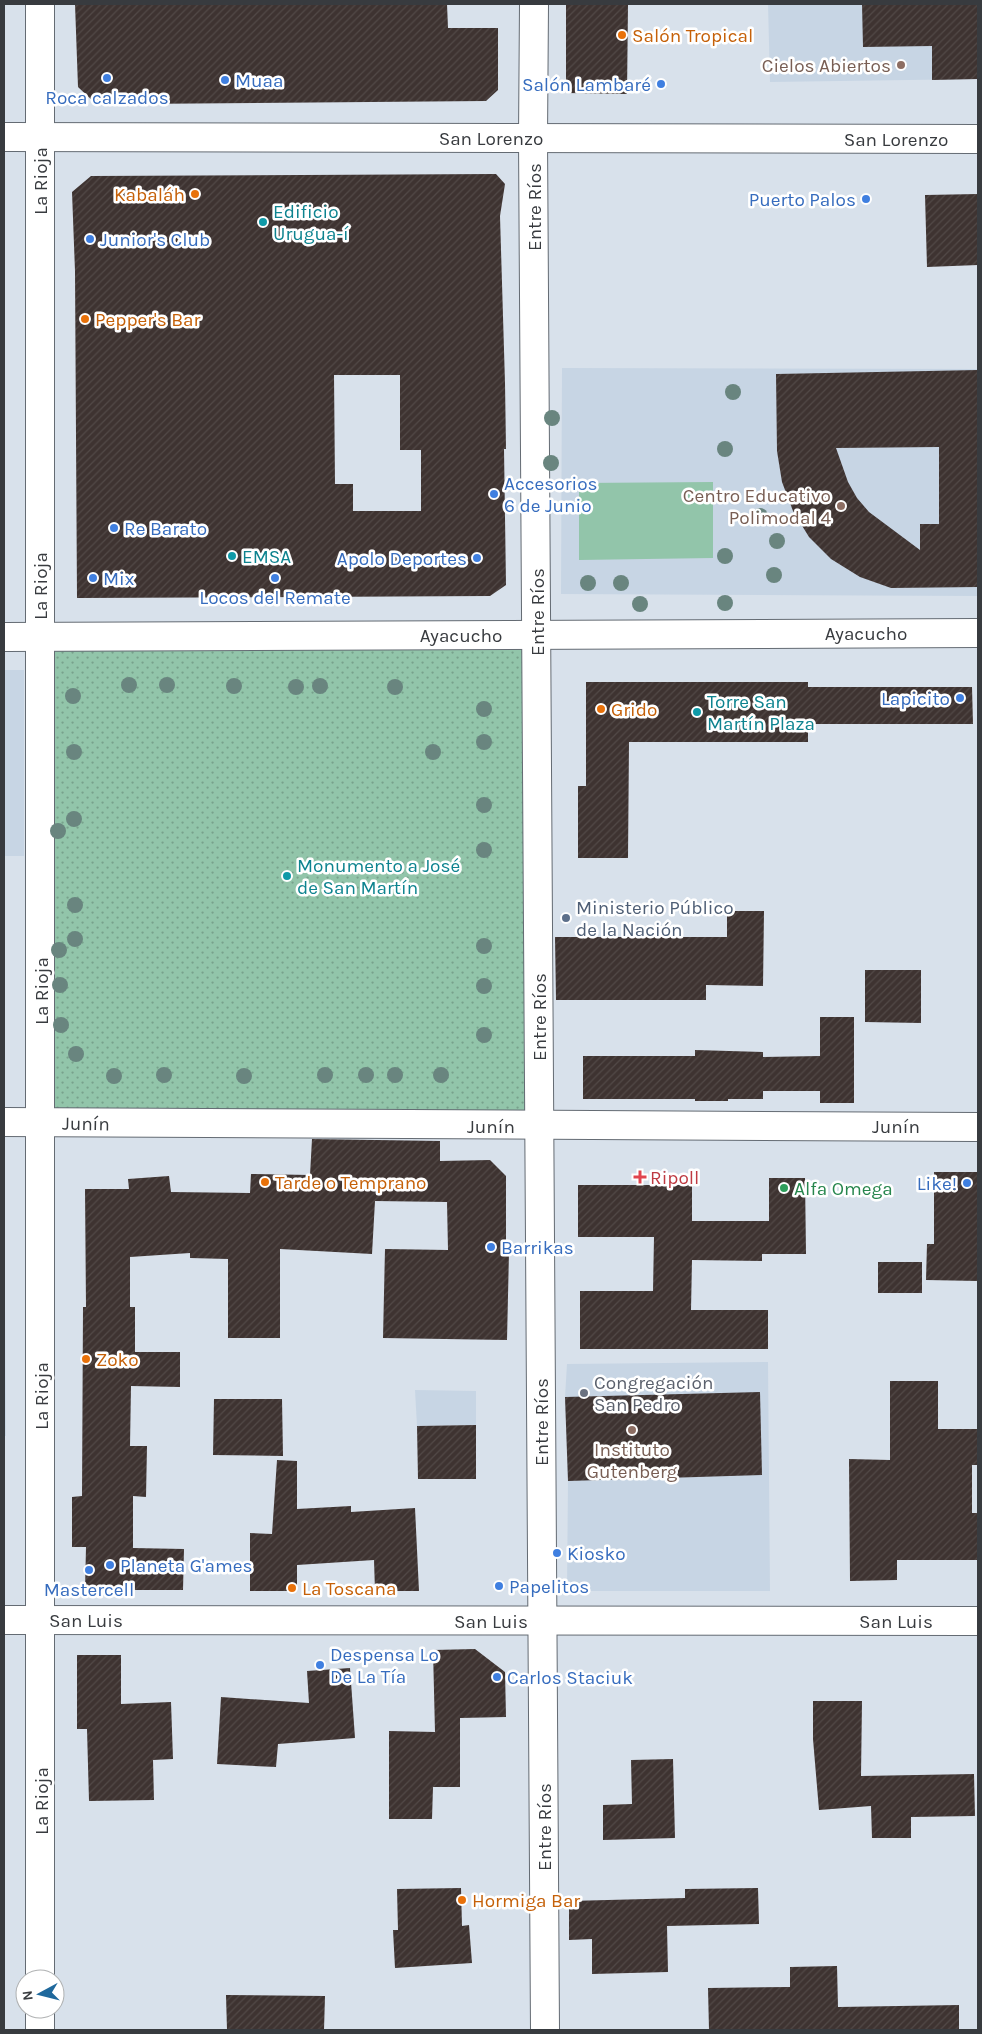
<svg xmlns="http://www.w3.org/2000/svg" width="982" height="2034" viewBox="0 0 982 2034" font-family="Karla,sans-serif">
<defs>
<pattern id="park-dots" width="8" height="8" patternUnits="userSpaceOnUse" patternTransform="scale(1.25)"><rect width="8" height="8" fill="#92c5aa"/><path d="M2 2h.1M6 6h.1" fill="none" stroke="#78a18c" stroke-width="1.8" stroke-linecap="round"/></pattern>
<pattern id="building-hatch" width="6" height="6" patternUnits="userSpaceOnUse" patternTransform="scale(1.25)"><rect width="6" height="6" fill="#3e3331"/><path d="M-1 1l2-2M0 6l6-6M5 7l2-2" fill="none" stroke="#524947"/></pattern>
</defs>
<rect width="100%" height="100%" fill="#d8e1eb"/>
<g fill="#c7d5e4">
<polygon points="768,4 978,4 978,79 770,82"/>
<polygon points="562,368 978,369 978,596 561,594"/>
<rect x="4" y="670" width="20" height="186"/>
<polygon points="4,1179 6,1436 4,1436"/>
<polygon points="768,1362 770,1591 567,1591 568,1481 565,1397 567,1364"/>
<polygon points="415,1390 476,1391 476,1425 417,1426"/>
</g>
<polygon fill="#92c5aa" points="713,482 713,558 579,560 579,483"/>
<polygon fill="url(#park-dots)" points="48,641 532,643 530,1117 46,1114"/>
<g fill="url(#building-hatch)" fill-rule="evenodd">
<polygon points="75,4 447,4 448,28 498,28 498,90 486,101 132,104 95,103 78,87"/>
<polygon points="566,4 628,4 627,94 566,93"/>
<polygon points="862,4 978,4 978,79 932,80 932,46 863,47"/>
<path d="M 496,174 L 505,184 L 500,216 L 505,383 L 506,449 L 504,449 L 506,585 L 490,596 L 77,598 L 75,271 L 72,192 L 91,176 ZM 334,375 L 400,375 L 400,450 L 421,450 L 421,511 L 353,511 L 353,484 L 335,484 Z"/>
<polygon points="978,194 978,265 927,267 925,195"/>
<path d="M 978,370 L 978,587 L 891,588 L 860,577 L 831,559 L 809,537 L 793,511 L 782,482 L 777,451 L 776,374 ZM 939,447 L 939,524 L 920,524 L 920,550 L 869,512 L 857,498 L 848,482 L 836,448 Z"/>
<polygon points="586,682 808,682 808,687 972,687 973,724 808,724 808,742 629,742 628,858 578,858 578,786 586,786"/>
<polygon points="727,911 764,911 763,986 706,985 706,1000 556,1000 555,937 727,937"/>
<polygon points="865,970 921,970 921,1023 865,1022"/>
<polygon points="820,1017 854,1017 854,1103 820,1103 820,1091 763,1091 763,1099 728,1099 728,1101 695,1101 695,1099 583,1099 583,1056 695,1056 695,1050 763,1052 763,1057 820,1056"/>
<polygon points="312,1139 440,1141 440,1161 490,1160 506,1176 506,1251 509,1252 507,1340 383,1338 385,1249 448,1250 447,1202 375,1201 372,1254 280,1249 280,1338 228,1338 228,1259 190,1258 190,1253 130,1257 130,1307 135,1307 135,1352 180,1352 180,1387 131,1386 130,1446 147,1446 146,1497 133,1496 133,1548 184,1549 183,1590 85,1590 86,1547 72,1547 72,1497 82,1496 83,1307 86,1307 85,1189 129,1189 128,1179 169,1176 171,1192 250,1193 251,1174 310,1175"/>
<polygon points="934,1172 978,1172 978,1281 926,1280 927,1244 934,1244"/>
<polygon points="769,1178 805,1178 806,1254 762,1254 762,1261 692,1260 691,1310 768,1310 768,1349 580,1349 580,1291 653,1291 654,1237 578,1237 578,1185 692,1185 692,1221 769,1221"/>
<rect x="878" y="1262" width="44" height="31"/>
<polygon points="890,1381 938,1381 938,1429 978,1429 978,1465 972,1465 972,1513 978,1513 978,1560 897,1560 897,1580 850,1581 849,1459 890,1460"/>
<polygon points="760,1392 762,1475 568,1481 565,1397"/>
<polygon points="214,1399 282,1399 283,1456 213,1455"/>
<polygon points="476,1425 476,1479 418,1479 417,1426"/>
<polygon points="277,1460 297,1461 297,1509 351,1506 351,1512 415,1508 419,1591 375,1591 374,1560 297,1565 297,1591 250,1591 250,1533 272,1534"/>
<polygon points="475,1649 505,1672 506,1717 460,1718 460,1787 433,1787 432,1819 389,1819 389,1731 435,1732 433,1650"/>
<polygon points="77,1655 121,1655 121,1704 171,1702 173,1759 153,1760 154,1800 89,1801 87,1729 77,1729"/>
<polygon points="350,1668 355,1738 278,1744 276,1767 217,1764 221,1697 309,1703 307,1671"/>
<polygon points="813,1701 862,1701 861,1776 974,1774 975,1816 911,1817 911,1838 872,1838 871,1806 819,1810 813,1739"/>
<polygon points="673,1759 675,1838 603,1840 603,1805 632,1804 631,1760"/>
<polygon points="461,1888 462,1926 469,1925 472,1963 395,1968 393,1930 398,1930 397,1889"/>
<polygon points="758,1888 759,1924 667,1926 668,1972 592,1974 592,1939 569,1940 569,1901 685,1898 685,1889"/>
<polygon points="837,1966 838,2007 959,2005 959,2030 709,2030 708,1988 790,1987 790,1967"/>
<polygon points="226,1995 325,1996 324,2030 227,2030"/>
</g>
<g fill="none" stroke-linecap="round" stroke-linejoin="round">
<defs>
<g id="minor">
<polyline points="534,4 533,138 545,2030"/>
<polyline points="4,137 978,139"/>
<polyline points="4,637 978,633"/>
<polyline points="4,1122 978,1127"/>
<polyline points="4,1620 978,1621"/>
<polyline points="40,1979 40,4"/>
<polyline points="40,2030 40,2009"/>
</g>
</defs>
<use href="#minor" stroke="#646b73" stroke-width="30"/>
<use href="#minor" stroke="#fff" stroke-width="28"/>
</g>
<g fill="#69857f">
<circle cx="733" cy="392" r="8"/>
<circle cx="552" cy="418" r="8"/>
<circle cx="725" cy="449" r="8"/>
<circle cx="551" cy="463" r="8"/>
<circle cx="760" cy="516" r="8"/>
<circle cx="777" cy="541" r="8"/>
<circle cx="725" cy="556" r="8"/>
<circle cx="774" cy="575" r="8"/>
<circle cx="588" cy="583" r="8"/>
<circle cx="621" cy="583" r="8"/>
<circle cx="725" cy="603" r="8"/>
<circle cx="640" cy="604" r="8"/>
<circle cx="129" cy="685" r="8"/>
<circle cx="167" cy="685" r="8"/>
<circle cx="234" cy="686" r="8"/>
<circle cx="320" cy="686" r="8"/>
<circle cx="296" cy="687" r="8"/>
<circle cx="395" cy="687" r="8"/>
<circle cx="73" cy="696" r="8"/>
<circle cx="484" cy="709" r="8"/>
<circle cx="484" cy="742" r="8"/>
<circle cx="74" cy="752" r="8"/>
<circle cx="433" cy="752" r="8"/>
<circle cx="484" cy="805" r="8"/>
<circle cx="74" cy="819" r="8"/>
<circle cx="58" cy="831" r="8"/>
<circle cx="484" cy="850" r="8"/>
<circle cx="75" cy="905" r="8"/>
<circle cx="75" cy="939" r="8"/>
<circle cx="484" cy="946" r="8"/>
<circle cx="59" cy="950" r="8"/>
<circle cx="60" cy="985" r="8"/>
<circle cx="484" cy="986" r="8"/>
<circle cx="61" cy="1025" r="8"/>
<circle cx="484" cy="1035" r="8"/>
<circle cx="76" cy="1054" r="8"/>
<circle cx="164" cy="1075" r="8"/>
<circle cx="325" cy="1075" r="8"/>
<circle cx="366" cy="1075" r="8"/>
<circle cx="395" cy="1075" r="8"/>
<circle cx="441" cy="1075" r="8"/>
<circle cx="114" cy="1076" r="8"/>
<circle cx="244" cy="1076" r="8"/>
</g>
<g fill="#e8710a" stroke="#fff" stroke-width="2">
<circle cx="622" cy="35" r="5"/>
<circle cx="195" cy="194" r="5"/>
<circle cx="85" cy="319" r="5"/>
<circle cx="601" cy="709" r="5"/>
<circle cx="265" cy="1182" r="5"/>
<circle cx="86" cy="1359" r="5"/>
<circle cx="292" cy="1588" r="5"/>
<circle cx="462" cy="1900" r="5"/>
</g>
<g fill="#8d6e63" stroke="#fff" stroke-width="2">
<circle cx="901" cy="65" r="5"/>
<circle cx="841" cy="506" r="5"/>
<circle cx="632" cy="1430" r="5"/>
</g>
<g fill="#3f7fe0" stroke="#fff" stroke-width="2">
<circle cx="107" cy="78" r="5"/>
<circle cx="225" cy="80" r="5"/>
<circle cx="661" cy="84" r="5"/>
<circle cx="866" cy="199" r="5"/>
<circle cx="90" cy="239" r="5"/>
<circle cx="494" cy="494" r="5"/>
<circle cx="114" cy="528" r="5"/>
<circle cx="477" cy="558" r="5"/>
<circle cx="93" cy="578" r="5"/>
<circle cx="275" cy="578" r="5"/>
<circle cx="960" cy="698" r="5"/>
<circle cx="967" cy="1183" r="5"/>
<circle cx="491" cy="1247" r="5"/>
<circle cx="557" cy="1553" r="5"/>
<circle cx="110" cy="1565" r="5"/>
<circle cx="89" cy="1570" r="5"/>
<circle cx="499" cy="1586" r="5"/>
<circle cx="320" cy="1665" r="5"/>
<circle cx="497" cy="1677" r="5"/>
</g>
<g fill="#0f9aa8" stroke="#fff" stroke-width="2">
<circle cx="263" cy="222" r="5"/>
<circle cx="232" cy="556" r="5"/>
<circle cx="697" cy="712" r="5"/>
<circle cx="287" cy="876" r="5"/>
</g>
<circle fill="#5c6f8a" stroke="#fff" stroke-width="2" cx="566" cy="918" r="5"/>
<path fill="#e0444e" stroke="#fff" stroke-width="2" d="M637.5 1169.5h5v5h5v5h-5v5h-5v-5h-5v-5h5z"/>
<circle fill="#2e9e5b" stroke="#fff" stroke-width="2" cx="784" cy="1188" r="5"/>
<circle fill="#6b7280" stroke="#fff" stroke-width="2" cx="584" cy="1393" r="5"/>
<g text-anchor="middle" stroke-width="5" stroke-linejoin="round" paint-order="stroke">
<g font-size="19" fill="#c56008" stroke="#fff" text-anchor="start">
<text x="632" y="42">Salón Tropical</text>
<text x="185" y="201" text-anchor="end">Kabaláh</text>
<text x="95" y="326">Pepper's Bar</text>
<text x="611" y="716">Grido</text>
<text x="275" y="1189">Tarde o Temprano</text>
<text x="96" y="1366">Zoko</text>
<text x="302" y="1595">La Toscana</text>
<text x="472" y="1907">Hormiga Bar</text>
</g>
<g font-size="19" fill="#785e54" stroke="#fff" text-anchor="end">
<text x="891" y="72">Cielos Abiertos</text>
<text x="831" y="502">Centro Educativo<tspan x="831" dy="22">Polimodal 4</tspan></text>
<text x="632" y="1456" text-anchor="middle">Instituto<tspan x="632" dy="22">Gutenberg</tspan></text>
</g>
<g font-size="19" fill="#366cbe" stroke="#fff" text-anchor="start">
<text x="235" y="87">Muaa</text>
<text x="651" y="91" text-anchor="end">Salón Lambaré</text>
<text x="107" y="104" text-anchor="middle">Roca calzados</text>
<text x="856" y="206" text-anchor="end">Puerto Palos</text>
<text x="100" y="246">Junior's Club</text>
<text x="504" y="490">Accesorios<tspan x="504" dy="22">6 de Junio</tspan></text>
<text x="124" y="535">Re Barato</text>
<text x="467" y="565" text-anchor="end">Apolo Deportes</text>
<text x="103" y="585">Mix</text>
<text x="275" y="604" text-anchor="middle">Locos del Remate</text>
<text x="950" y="705" text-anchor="end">Lapicito</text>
<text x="957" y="1190" text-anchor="end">Like!</text>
<text x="501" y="1254">Barrikas</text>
<text x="567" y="1560">Kiosko</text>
<text x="120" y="1572">Planeta G'ames</text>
<text x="509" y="1593">Papelitos</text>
<text x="89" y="1596" text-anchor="middle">Mastercell</text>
<text x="330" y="1661">Despensa Lo<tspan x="330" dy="22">De La Tía</tspan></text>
<text x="507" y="1684">Carlos Staciuk</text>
</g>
<g font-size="19" fill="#383b3f" stroke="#fff">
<text x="491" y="145">San Lorenzo</text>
<text x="896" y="146">San Lorenzo</text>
<text transform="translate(40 181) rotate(-90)" y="7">La Rioja</text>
<text transform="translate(534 207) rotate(-90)" y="7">Entre Ríos</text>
<text transform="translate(40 586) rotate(-90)" y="7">La Rioja</text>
<text transform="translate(537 612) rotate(-90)" y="7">Entre Ríos</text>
<text x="866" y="640">Ayacucho</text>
<text x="461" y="642">Ayacucho</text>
<text transform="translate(41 991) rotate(-90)" y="7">La Rioja</text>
<text transform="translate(539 1017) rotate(-90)" y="7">Entre Ríos</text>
<text transform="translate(86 1123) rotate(1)" y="7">Junín</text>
<text x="491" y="1133">Junín</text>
<text x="896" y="1133">Junín</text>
<text transform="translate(41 1396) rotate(-90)" y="7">La Rioja</text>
<text transform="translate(541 1422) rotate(-90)" y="7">Entre Ríos</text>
<text x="86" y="1627">San Luis</text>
<text x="491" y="1628">San Luis</text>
<text x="896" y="1628">San Luis</text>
<text transform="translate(41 1801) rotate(-90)" y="7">La Rioja</text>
<text transform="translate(544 1827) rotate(-90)" y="7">Entre Ríos</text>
</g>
<g font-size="19" fill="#0d838f" stroke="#fff" text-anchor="start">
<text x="273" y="218">Edificio<tspan x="273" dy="22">Urugua-í</tspan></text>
<text x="242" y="563">EMSA</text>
<text x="707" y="708">Torre San<tspan x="707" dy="22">Martín Plaza</tspan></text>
<text x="297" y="872">Monumento a José<tspan x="297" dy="22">de San Martín</tspan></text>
</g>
<g font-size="19" fill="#4e5e75" stroke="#fff" text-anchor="start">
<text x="576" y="914">Ministerio Público<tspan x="576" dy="22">de la Nación</tspan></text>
</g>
<g font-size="19" fill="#be3a42" stroke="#fff" text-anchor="start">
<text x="650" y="1184">Ripoll</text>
</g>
<g font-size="19" fill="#27864d" stroke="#fff" text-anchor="start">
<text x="794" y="1195">Alfa Omega</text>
</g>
<g font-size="19" fill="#5b616d" stroke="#fff" text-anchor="start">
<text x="594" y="1389">Congregación<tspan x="594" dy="22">San Pedro</tspan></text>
</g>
</g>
<rect width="982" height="2034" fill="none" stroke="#383b3f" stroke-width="10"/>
<g transform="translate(40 1994) rotate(263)"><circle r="24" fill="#ffffff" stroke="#afb1b2"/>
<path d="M0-4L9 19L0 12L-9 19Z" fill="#1f689c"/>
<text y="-8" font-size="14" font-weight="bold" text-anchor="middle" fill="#383b3f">N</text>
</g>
</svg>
